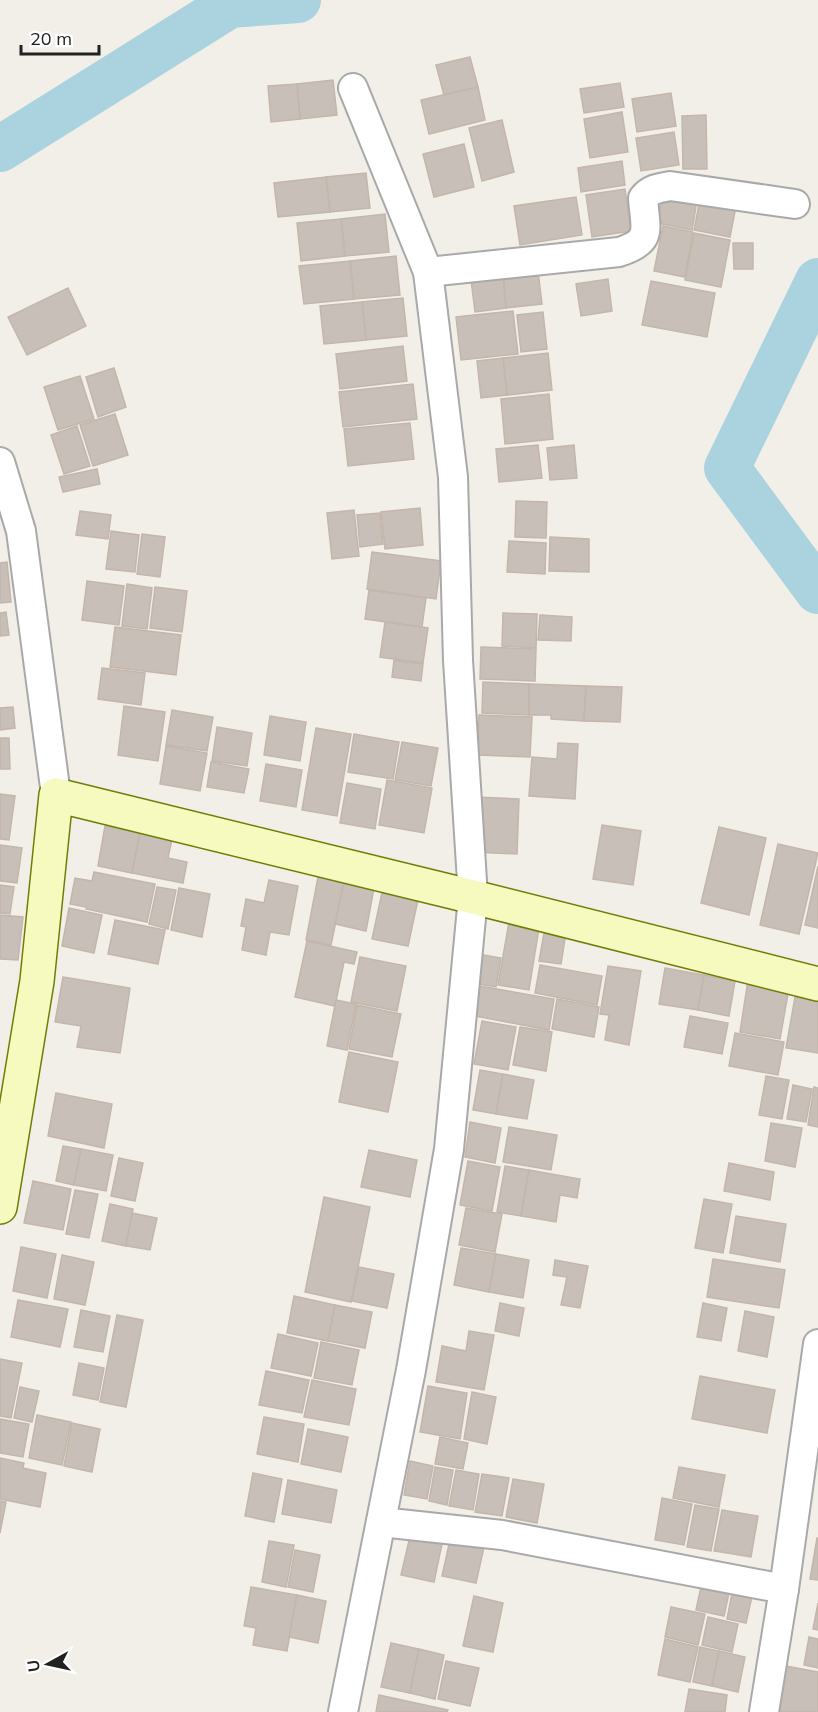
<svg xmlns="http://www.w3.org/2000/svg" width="818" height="1712" viewBox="0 0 818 1712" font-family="Mulish,sans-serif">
<rect width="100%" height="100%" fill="#f2efe9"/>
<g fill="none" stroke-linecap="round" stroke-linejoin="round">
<g stroke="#aad3df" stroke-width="46">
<polyline points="0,149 230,5 298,0"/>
<polyline points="818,281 727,468 818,591"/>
</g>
</g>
<g fill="#c7bfb8" stroke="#c4b6ab" stroke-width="1.5">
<polygon points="470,57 478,87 444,95 436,65"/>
<polygon points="333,80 337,115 300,119 297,84"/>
<polygon points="620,83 624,107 584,113 580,89"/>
<polygon points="297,84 300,119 271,122 268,86"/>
<polygon points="478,87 485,120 429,134 421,100"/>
<polygon points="671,93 676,126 637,132 632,99"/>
<polygon points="622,112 628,152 590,158 584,119"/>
<polygon points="706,115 707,169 683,169 682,116"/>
<polygon points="502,120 514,172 482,181 469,128"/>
<polygon points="674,132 679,165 641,171 636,138"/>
<polygon points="464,144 474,187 434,197 423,154"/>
<polygon points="622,161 625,185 581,192 578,168"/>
<polygon points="366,173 370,208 330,212 326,177"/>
<polygon points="326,177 330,212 278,217 274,183"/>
<polygon points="625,189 631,231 592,237 586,195"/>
<polygon points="664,189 698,195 692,230 657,223"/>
<polygon points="701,194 737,201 730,237 694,230"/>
<polygon points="576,197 582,235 520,245 514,206"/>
<polygon points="385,214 389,252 345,256 341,219"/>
<polygon points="341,219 345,256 301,261 297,223"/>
<polygon points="663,226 693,232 685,277 654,271"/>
<polygon points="694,233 730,240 721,287 685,280"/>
<polygon points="733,243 753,243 753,269 734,269"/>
<polygon points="396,256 400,295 354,299 350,261"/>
<polygon points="350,261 354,299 304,304 299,266"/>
<polygon points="538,271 542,304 506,308 503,276"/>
<polygon points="503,276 506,308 475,312 471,280"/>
<polygon points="608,279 612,311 581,316 576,284"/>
<polygon points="651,281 715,293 707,337 642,325"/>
<polygon points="68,288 86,326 27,355 8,317"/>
<polygon points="403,298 407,336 366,340 362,302"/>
<polygon points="362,302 366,340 324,344 320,306"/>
<polygon points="513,311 518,354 461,360 456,317"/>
<polygon points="543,312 547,349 521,352 517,315"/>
<polygon points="403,346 407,381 340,389 336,354"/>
<polygon points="548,353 552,390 507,395 503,358"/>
<polygon points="503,358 507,395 481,398 477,361"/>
<polygon points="114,368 126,407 98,417 86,377"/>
<polygon points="80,376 94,419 58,430 44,387"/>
<polygon points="413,384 417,419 343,427 339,392"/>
<polygon points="549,394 553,439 505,444 501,399"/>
<polygon points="115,414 128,455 93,466 80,425"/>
<polygon points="410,423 414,459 348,466 344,429"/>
<polygon points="77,426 90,466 64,474 51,435"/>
<polygon points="538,445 542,478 499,482 496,449"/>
<polygon points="574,445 577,478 550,480 547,448"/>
<polygon points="97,469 100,484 63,492 59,477"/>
<polygon points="516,501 547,502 546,538 515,537"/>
<polygon points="420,508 423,545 385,549 381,512"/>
<polygon points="354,510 359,556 332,559 327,513"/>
<polygon points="80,511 111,515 108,539 76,535"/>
<polygon points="380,513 383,544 360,547 357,515"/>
<polygon points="111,531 139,535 135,572 106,569"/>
<polygon points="142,534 165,537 160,577 137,574"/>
<polygon points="550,537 589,539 589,572 549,571"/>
<polygon points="509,541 546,543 545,574 507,572"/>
<polygon points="372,552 441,561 436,599 367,589"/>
<polygon points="7,562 11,602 0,603 0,563"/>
<polygon points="87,581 124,586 119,625 82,620"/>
<polygon points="127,584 152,588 147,629 122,626"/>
<polygon points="155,587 187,591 182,632 150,628"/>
<polygon points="369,590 426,598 422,627 365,619"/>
<polygon points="6,612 9,635 0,636 0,613"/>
<polygon points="503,613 537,614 536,648 502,646"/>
<polygon points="540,615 572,617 571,641 538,640"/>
<polygon points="385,622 428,628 423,663 380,657"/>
<polygon points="115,627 181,635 176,675 110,667"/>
<polygon points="481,647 536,649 535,681 480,679"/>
<polygon points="394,660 423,664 421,681 392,677"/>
<polygon points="102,668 145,673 141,705 98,699"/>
<polygon points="483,682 529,684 529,715 482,713"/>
<polygon points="529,684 586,686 584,721 551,719 551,715 529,715"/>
<polygon points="586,686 622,687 620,722 584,721"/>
<polygon points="124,706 165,712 158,761 118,755"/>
<polygon points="13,707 15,728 0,730 0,708"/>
<polygon points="172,710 213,717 207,751 166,745"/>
<polygon points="479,715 532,717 530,757 478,755"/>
<polygon points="270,716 306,722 300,761 264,755"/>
<polygon points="217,727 252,733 247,766 212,761"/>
<polygon points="316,728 351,734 337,816 302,810"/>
<polygon points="354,734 399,742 393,779 348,772"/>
<polygon points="0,738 9,738 10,769 0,769"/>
<polygon points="402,742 438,748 431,786 395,780"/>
<polygon points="558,743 578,744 575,799 529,796 532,757 557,759"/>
<polygon points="166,746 207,753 200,791 160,784"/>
<polygon points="211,762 249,769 244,793 207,787"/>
<polygon points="266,764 302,770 296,807 260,801"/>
<polygon points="387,780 432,788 424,833 379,825"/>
<polygon points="347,783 381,789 375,829 340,823"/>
<polygon points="0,794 15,796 9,840 0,839"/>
<polygon points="476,797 519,799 517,854 474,852"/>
<polygon points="602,825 641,831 633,885 593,879"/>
<polygon points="105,826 140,833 132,873 98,866"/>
<polygon points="719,827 766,838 749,915 701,903"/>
<polygon points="140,833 172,839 168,858 187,862 183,883 132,873"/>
<polygon points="778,844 818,853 799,934 760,925"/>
<polygon points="0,845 22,848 17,883 0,881"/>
<polygon points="818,866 818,928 805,925"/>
<polygon points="94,872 155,884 147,922 86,909 86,907 70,904 75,878 92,881"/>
<polygon points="318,877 344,882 331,945 306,940"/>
<polygon points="269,880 298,886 289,935 270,932 266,955 242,950 246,927 241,926 246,899 264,903"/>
<polygon points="344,882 374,888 366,931 335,924"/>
<polygon points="0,885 14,887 10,914 0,913"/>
<polygon points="157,887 176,890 168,929 149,924"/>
<polygon points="179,888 210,894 202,937 171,930"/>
<polygon points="383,888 419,895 408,946 372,939"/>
<polygon points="69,908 102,915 94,953 62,946"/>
<polygon points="0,915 23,917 18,960 0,959"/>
<polygon points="115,920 165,930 158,964 108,954"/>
<polygon points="509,922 539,928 529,990 498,985"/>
<polygon points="546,922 567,926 561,964 539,961"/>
<polygon points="307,941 357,952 354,964 344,962 335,1006 295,997"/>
<polygon points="478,954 501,958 496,987 473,983"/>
<polygon points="360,957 406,966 397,1011 351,1002"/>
<polygon points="540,965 602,976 597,1005 535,993"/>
<polygon points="608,966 641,971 629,1045 605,1040 609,1015 600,1014"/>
<polygon points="665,968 704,975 698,1010 659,1004"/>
<polygon points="704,975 735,981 729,1016 698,1010"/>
<polygon points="63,977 130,988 120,1053 77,1047 81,1026 55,1022"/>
<polygon points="748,980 789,988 780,1039 740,1032"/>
<polygon points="480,986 554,999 549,1030 475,1016"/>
<polygon points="795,997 818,1001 818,1053 786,1048"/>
<polygon points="557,999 599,1007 594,1037 552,1029"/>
<polygon points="336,1000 356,1004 347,1050 327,1046"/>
<polygon points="357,1005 401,1014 392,1057 349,1049"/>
<polygon points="690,1016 728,1023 722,1054 684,1047"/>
<polygon points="482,1021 516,1027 508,1070 474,1064"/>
<polygon points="520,1027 552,1032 546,1071 513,1065"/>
<polygon points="735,1033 784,1042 778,1075 729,1066"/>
<polygon points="349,1052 398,1062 388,1112 339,1102"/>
<polygon points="480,1070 503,1074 496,1114 473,1110"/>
<polygon points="503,1074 534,1080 527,1119 496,1114"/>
<polygon points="766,1076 789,1080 782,1119 759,1115"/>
<polygon points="793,1085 812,1089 806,1122 787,1119"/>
<polygon points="814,1087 818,1088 818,1127 808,1125"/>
<polygon points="56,1093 112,1104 104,1148 48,1136"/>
<polygon points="470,1122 501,1128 495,1163 465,1157"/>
<polygon points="771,1123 802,1128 795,1167 765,1161"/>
<polygon points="509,1127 557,1135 551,1170 503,1162"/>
<polygon points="63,1146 81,1149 74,1185 56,1181"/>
<polygon points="81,1149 113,1155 106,1191 74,1185"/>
<polygon points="369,1150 417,1160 410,1197 361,1187"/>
<polygon points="119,1158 143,1163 135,1201 111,1196"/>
<polygon points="468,1161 500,1167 492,1211 460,1205"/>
<polygon points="729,1163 774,1172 770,1200 724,1191"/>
<polygon points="505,1166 529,1170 521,1216 497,1212"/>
<polygon points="529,1170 580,1179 577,1198 560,1195 556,1222 521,1216"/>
<polygon points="33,1181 71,1189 63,1230 24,1223"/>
<polygon points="75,1190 98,1194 89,1238 66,1234"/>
<polygon points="324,1197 370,1207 351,1302 305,1292"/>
<polygon points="704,1199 732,1204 723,1253 695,1248"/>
<polygon points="110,1204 133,1209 126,1246 102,1241"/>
<polygon points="466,1208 502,1214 495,1252 459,1245"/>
<polygon points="132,1213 157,1218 150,1250 126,1246"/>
<polygon points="736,1216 786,1224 780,1262 730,1253"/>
<polygon points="21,1247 56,1254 47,1298 13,1291"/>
<polygon points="461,1248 496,1254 489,1292 454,1285"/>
<polygon points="496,1254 529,1260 523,1298 489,1292"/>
<polygon points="62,1255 94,1262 85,1305 54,1299"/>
<polygon points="713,1259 785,1270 779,1308 707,1297"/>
<polygon points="555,1260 588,1266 580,1308 561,1305 567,1277 553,1275"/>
<polygon points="359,1267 394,1274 387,1308 352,1301"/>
<polygon points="294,1296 335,1305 328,1341 287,1333"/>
<polygon points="18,1300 68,1309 60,1347 11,1337"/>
<polygon points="500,1303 524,1308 519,1336 495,1331"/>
<polygon points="703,1303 727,1308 721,1341 697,1337"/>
<polygon points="335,1305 372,1312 365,1348 328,1341"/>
<polygon points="81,1310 110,1316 103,1352 74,1347"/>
<polygon points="745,1311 774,1317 767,1357 738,1351"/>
<polygon points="117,1315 143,1320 126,1407 100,1402"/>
<polygon points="469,1331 494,1335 484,1390 436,1382 442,1346 466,1351"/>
<polygon points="278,1334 318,1343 311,1376 271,1368"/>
<polygon points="321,1342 359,1350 352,1385 314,1378"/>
<polygon points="0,1359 22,1363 11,1418 0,1416"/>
<polygon points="79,1363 104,1368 98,1400 73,1395"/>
<polygon points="266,1371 309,1380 302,1413 259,1405"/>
<polygon points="700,1376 775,1390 767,1433 692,1419"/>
<polygon points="312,1380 356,1389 349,1425 304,1417"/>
<polygon points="428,1386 467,1393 460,1439 420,1432"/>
<polygon points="20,1387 39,1391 32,1422 14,1418"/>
<polygon points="472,1392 496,1397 487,1444 464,1439"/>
<polygon points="37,1415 71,1422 62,1465 29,1458"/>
<polygon points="264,1417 304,1424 298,1462 257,1454"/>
<polygon points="0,1419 29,1424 23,1457 0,1453"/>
<polygon points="72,1423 100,1429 92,1472 64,1466"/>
<polygon points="308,1429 348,1437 341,1472 301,1464"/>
<polygon points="440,1437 468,1443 463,1469 435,1464"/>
<polygon points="0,1458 24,1463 23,1468 46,1473 40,1507 0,1499"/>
<polygon points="410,1461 433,1466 427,1499 404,1495"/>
<polygon points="435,1467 453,1470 447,1505 429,1501"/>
<polygon points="679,1467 725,1475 719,1507 673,1498"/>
<polygon points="456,1470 479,1474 473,1510 449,1506"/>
<polygon points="253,1473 282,1479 274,1522 245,1516"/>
<polygon points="482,1474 509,1478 502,1516 475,1512"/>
<polygon points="513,1479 544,1484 537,1523 506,1517"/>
<polygon points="288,1480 337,1490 331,1523 282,1514"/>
<polygon points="662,1498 692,1504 684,1545 655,1540"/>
<polygon points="0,1501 6,1502 0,1533"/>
<polygon points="695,1505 719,1509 711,1551 687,1547"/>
<polygon points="722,1510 758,1516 751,1557 714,1551"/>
<polygon points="411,1532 443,1539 434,1582 401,1575"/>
<polygon points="817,1538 818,1538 818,1580 810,1579"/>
<polygon points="450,1540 484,1547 476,1583 442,1576"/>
<polygon points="269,1541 294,1545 286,1587 262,1582"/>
<polygon points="295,1550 320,1555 313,1592 288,1587"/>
<polygon points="702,1582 730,1588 724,1616 696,1610"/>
<polygon points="251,1587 297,1595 287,1651 253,1645 256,1628 244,1626"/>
<polygon points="733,1588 753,1592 746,1623 727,1619"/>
<polygon points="297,1595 326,1601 318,1643 289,1637"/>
<polygon points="474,1596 503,1603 493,1652 463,1646"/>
<polygon points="818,1603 818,1630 813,1629"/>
<polygon points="671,1607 705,1614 698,1645 665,1637"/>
<polygon points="708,1617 738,1624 732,1652 702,1645"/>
<polygon points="809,1637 818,1639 818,1668 804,1665"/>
<polygon points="665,1639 698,1647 690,1682 658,1675"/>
<polygon points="391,1643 419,1649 410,1693 381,1687"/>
<polygon points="700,1647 719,1651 712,1686 693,1682"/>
<polygon points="419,1649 444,1655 435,1699 410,1693"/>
<polygon points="719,1651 745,1657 738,1692 712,1686"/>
<polygon points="446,1661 479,1668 470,1706 438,1699"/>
<polygon points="786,1666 818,1672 818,1712 778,1712"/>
<polygon points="689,1689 727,1695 725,1712 685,1712"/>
<polygon points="379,1695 448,1710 447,1712 376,1712"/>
</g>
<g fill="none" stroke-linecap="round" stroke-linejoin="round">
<defs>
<g id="street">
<path d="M 428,272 L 619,252 C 654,241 645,229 643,198 C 650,189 659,188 670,186 L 795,204"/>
<polyline points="0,462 21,531 56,795"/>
<polyline points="381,1522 502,1535 784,1589"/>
<polyline points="343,1712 411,1370 449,1149 473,897 458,660 453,477 428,272 353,88"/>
<polyline points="764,1712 784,1589 818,1344"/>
</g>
<polyline id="secondary" points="0,1207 37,981 56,795 473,897 818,984"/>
</defs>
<use href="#street" stroke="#a9a9a9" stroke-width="32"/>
<use href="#secondary" stroke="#707d05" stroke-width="36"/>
<use href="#street" stroke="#fff" stroke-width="28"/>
<use href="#secondary" stroke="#f7fabf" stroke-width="33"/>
</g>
<g transform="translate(48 1664) rotate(262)" stroke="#ffffff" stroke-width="4.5" paint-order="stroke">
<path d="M0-4.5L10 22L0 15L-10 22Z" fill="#222222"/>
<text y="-9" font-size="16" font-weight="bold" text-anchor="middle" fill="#222222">U</text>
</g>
<path d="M21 45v9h78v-9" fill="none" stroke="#222222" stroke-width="3"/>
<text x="30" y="45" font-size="18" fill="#222222" stroke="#ffffff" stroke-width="4.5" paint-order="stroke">20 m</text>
</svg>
